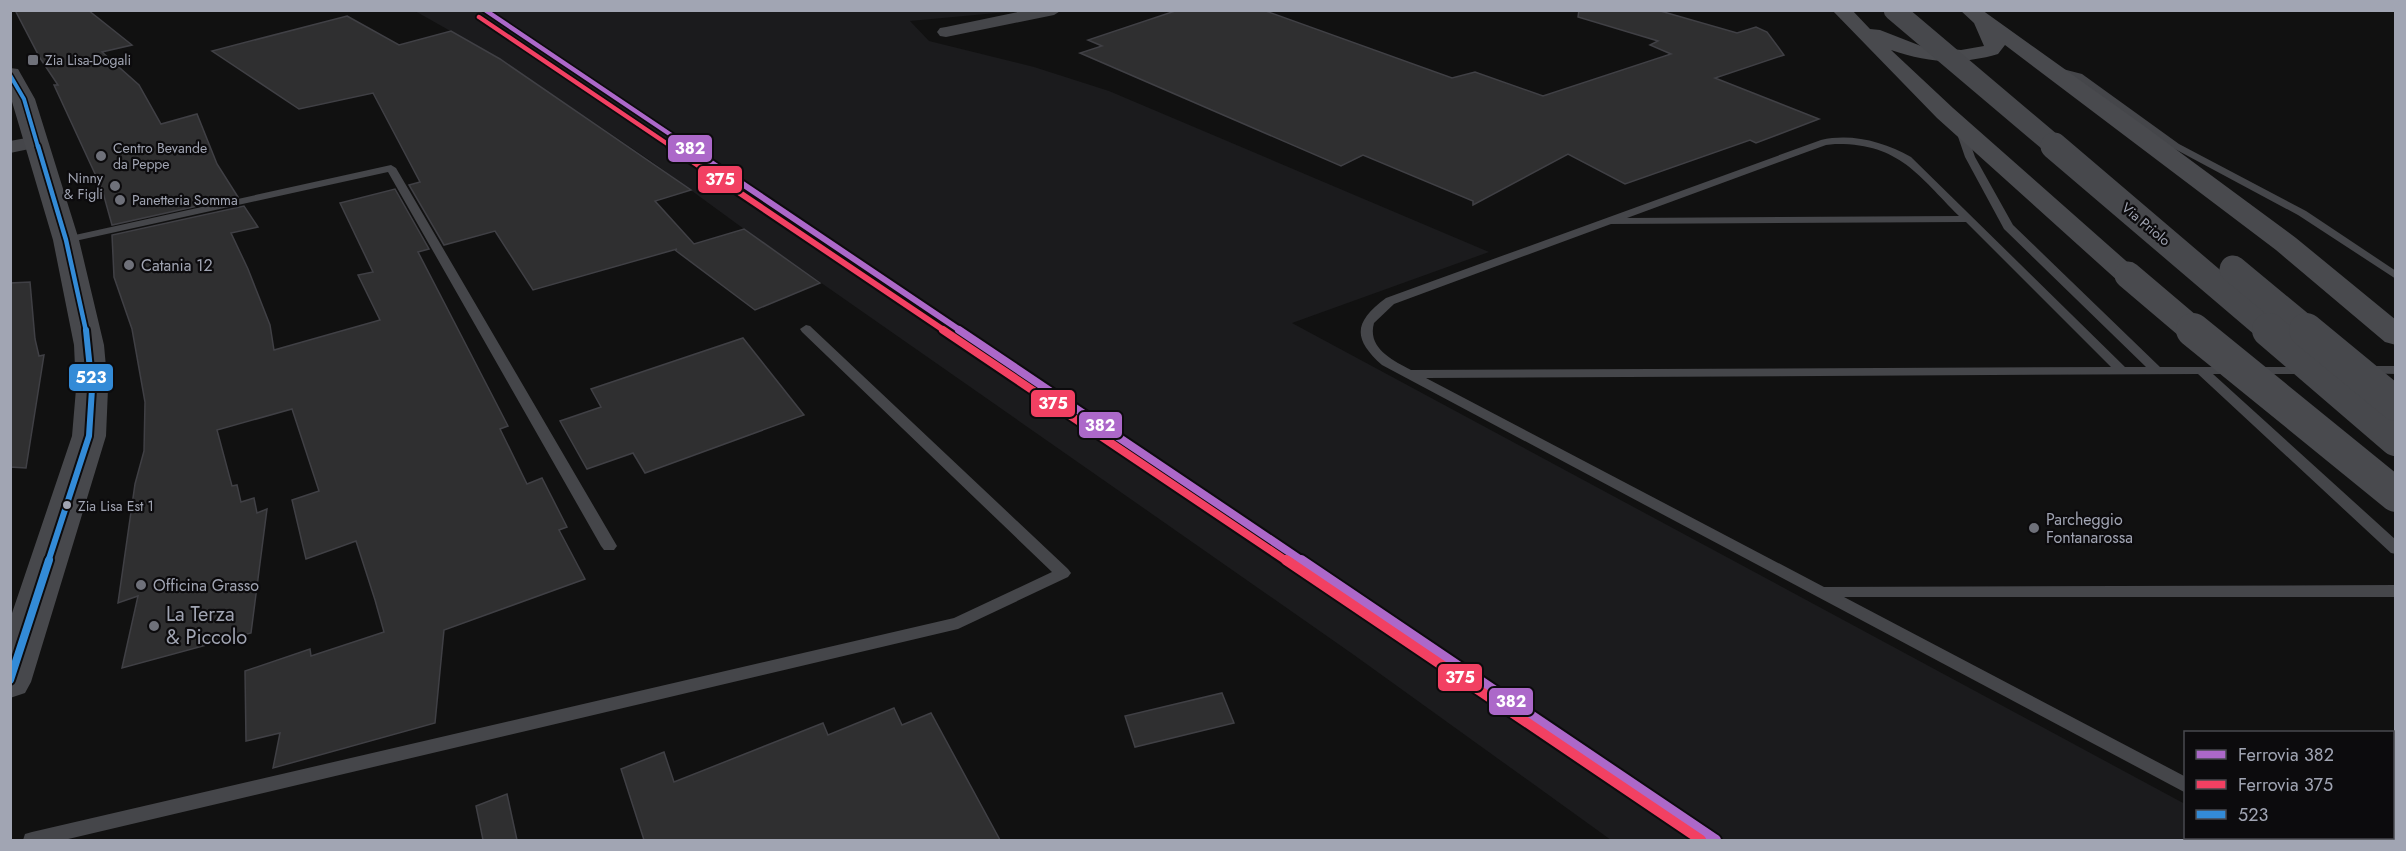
<svg xmlns="http://www.w3.org/2000/svg" width="2406" height="851" viewBox="0 0 2406 851" font-family="Jost,sans-serif">
<rect width="100%" height="100%" fill="#111"/>
<polygon fill="#1b1b1d" points="415,11 1019,11 910,21 929,41 1034,67 1109,91 1489,252 1292,323 2185,804 2186,838 2247,838 2253,840 1611,840 1354,655 744,229 651,161 500,59"/>
<g fill="#2f2f30" stroke="#404045" stroke-width="1.5">
<polygon points="15,10 88,10 132,45 102,52 139,85 161,124 197,114 217,164 238,197 112,225 102,189 54,85 58,85 40,58"/>
<polygon points="1178,10 1263,10 1452,78 1475,72 1543,96 1671,54 1650,45 1658,41 1578,17 1579,10 1657,10 1737,33 1756,27 1767,32 1784,55 1715,78 1819,119 1756,143 1750,140 1625,184 1568,154 1473,205 1473,201 1363,155 1341,166 1080,53 1102,46 1088,40"/>
<polygon points="347,16 399,45 451,31 500,59 691,190 655,201 694,244 744,229 820,283 755,310 675,250 677,249 533,290 495,231 444,245 409,185 420,182 373,93 299,109 212,51"/>
<polygon points="395,189 429,249 418,252 508,426 500,429 527,484 542,478 567,527 559,530 585,579 444,630 435,723 273,768 280,733 246,741 245,671 310,649 311,656 384,632 375,600 356,541 306,559 292,500 319,491 292,409 217,430 232,486 237,485 241,502 254,498 257,513 267,509 251,633 122,668 138,596 118,603 135,484 144,451 145,402 132,329 114,277 112,235 244,206 258,227 231,233 248,269 270,325 274,350 380,320 358,275 373,272 340,203"/>
<polygon points="30,282 35,339 39,356 44,355 26,468 10,467 10,283"/>
<polygon points="743,338 804,415 645,473 633,453 587,469 560,421 601,407 591,389"/>
<polygon points="1222,693 1234,723 1135,747 1125,716"/>
<polygon points="894,708 902,725 931,713 1000,840 644,840 621,769 664,752 674,782 823,723 828,735"/>
<polygon points="507,794 517,840 483,840 476,806"/>
</g>
<g fill="none" stroke-linecap="round" stroke-linejoin="round">
<g fill="#45464a" fill-rule="evenodd">
<polygon points="2055,67 2082,74 2179,144 2306,211 2396,271 2396,279 2298,215 2173,148 2076,78 2052,72 2052,68"/>
<path d="M 1960,125 L 1965,128 L 1975,157 L 2013,225 L 2160,367 L 2311,367 L 2312,370 L 2311,373 L 2306,374 L 2213,374 L 2396,540 L 2396,554 L 2391,553 L 2198,374 L 1426,378 L 1824,587 L 2396,585 L 2396,597 L 1844,597 L 2186,777 L 2186,793 L 1382,365 C 1352,338 1354,322 1386,298 L 1821,140 C 1852,133 1884,142 1911,157 L 2125,367 L 2146,367 L 2004,229 L 1965,157 L 1955,128 ZM 1835,144 C 1899,143 1918,175 1959,216 L 1627,218 L 1826,145 ZM 1966,222 L 2111,367 L 1411,370 C 1392,360 1367,348 1374,323 L 1394,304 L 1611,224 Z"/>
<polygon points="391,165 396,168 617,546 614,550 604,550 601,546 388,172 66,243 61,240 66,237"/>
<polygon points="806,325 810,326 1068,569 1071,573 1068,577 958,629 64,840 23,840 25,834 32,832 954,618 1052,572 802,332 800,329"/>
<polygon points="2364,366 2396,366 2396,374 2359,373 2358,370 2359,367"/>
<polygon points="2273,838 2297,838 2299,840 2275,840"/>
</g>
<g fill="#45464a" fill-rule="evenodd">
<polygon points="1027,10 1062,10 1054,15 946,37 940,36 937,32 940,28 946,27"/>
<polygon points="37,136 44,138 47,142 44,146 10,153 10,141"/>
</g>
<path fill="#494a4e" fill-rule="evenodd" d="M 1832,10 L 1852,10 L 1870,29 L 1880,30 L 1921,46 L 1961,50 L 1984,46 L 1974,23 L 1960,10 L 1982,10 L 2147,128 L 2296,238 L 2396,320 L 2396,345 L 2385,342 L 2276,250 L 2005,45 L 1998,54 C 1961,65 1928,63 1891,50 L 1953,108 L 2142,275 L 2138,281 L 2128,283 L 2118,281 L 1937,118 Z"/>
<polygon fill="#47484c" fill-rule="evenodd" points="10,68 18,69 35,99 79,240 104,345 108,389 106,436 31,682 25,693 10,698 10,619 72,436 76,389 74,345 53,240 10,95"/>
<polyline stroke="#494a4e" stroke-width="27" points="2128,275 2194,331"/>
<polyline stroke="#494a4e" stroke-width="34" points="2193,330 2396,495"/>
<polyline stroke="#47484c" stroke-width="21" points="1894,10 2056,147"/>
<g stroke="#47484c" stroke-width="27">
<polyline points="2054,146 2271,331"/>
<polyline points="2233,269 2308,331"/>
</g>
<g stroke="#47484c" stroke-width="34">
<polyline points="2269,330 2396,439"/>
<polyline points="2306,330 2396,404"/>
</g>
<defs>
<polyline id="bus-1-far3" points="10,75 24,99 38,147"/>
<polyline id="bus-1-far2" points="38,146 66,240 86,331"/>
<polyline id="bus-1-far1" points="48,562 89,436 92,389 86,330"/>
<polyline id="bus-1" points="10,680 49,560"/>
</defs>
<use href="#bus-1-far3" stroke="#0c0b0d" stroke-width="7"/>
<use href="#bus-1-far2" stroke="#0c0b0d" stroke-width="8"/>
<use href="#bus-1-far1" stroke="#0c0b0d" stroke-width="10"/>
<use href="#bus-1" stroke="#0c0b0d" stroke-width="12"/>
<use href="#bus-1-far3" stroke="#338bd7" stroke-width="4"/>
<use href="#bus-1-far2" stroke="#338bd7" stroke-width="4.5"/>
<use href="#bus-1-far1" stroke="#338bd7" stroke-width="6"/>
<use href="#bus-1" stroke="#338bd7" stroke-width="8"/>
<defs>
<polyline id="rail-1-far3" points="485,10 689,147"/>
<polyline id="rail-1-far2" points="686,146 961,331"/>
<polyline id="rail-1-far1" points="959,330 1304,562"/>
<polyline id="rail-1" points="1301,560 1716,840"/>
<polyline id="rail-2-far3" points="479,17 672,147"/>
<polyline id="rail-2-far2" points="670,146 945,331"/>
<polyline id="rail-2-far1" points="943,330 1288,562"/>
<polyline id="rail-2" points="1286,560 1701,840"/>
</defs>
<use href="#rail-1-far3" stroke="#0c0b0d" stroke-width="8"/>
<use href="#rail-1-far2" stroke="#0c0b0d" stroke-width="10"/>
<use href="#rail-1-far1" stroke="#0c0b0d" stroke-width="12"/>
<use href="#rail-1" stroke="#0c0b0d" stroke-width="14"/>
<use href="#rail-2-far3" stroke="#0c0b0d" stroke-width="8"/>
<use href="#rail-2-far2" stroke="#0c0b0d" stroke-width="10"/>
<use href="#rail-2-far1" stroke="#0c0b0d" stroke-width="12"/>
<use href="#rail-2" stroke="#0c0b0d" stroke-width="14"/>
<use href="#rail-1-far3" stroke="#ac68c9" stroke-width="4.5"/>
<use href="#rail-1-far2" stroke="#ac68c9" stroke-width="6"/>
<use href="#rail-1-far1" stroke="#ac68c9" stroke-width="8"/>
<use href="#rail-1" stroke="#ac68c9" stroke-width="10"/>
<use href="#rail-2-far3" stroke="#f24062" stroke-width="4.5"/>
<use href="#rail-2-far2" stroke="#f24062" stroke-width="6"/>
<use href="#rail-2-far1" stroke="#f24062" stroke-width="8"/>
<use href="#rail-2" stroke="#f24062" stroke-width="10"/>
</g>
<g fill="#6f717a" stroke="#0c0b0d" stroke-width="2">
<rect x="27" y="54" width="12" height="12" rx="3"/>
<circle cx="101" cy="156" r="6"/>
<circle cx="115" cy="186" r="6"/>
<circle cx="120" cy="200" r="6"/>
<circle cx="129" cy="265" r="6"/>
<circle cx="2034" cy="528" r="6"/>
<circle cx="141" cy="585" r="6"/>
<circle cx="154" cy="626" r="6"/>
</g>
<circle fill="#a1a5b3" stroke="#0c0b0d" stroke-width="2" cx="67" cy="505" r="5"/>
<g text-anchor="middle" stroke-width="4.5" stroke-linejoin="round" paint-order="stroke">
<g font-size="14" fill="#a1a5b3" stroke="#0c0b0d" text-anchor="start">
<text x="45" y="65">Zia Lisa-Dogali</text>
<text x="113" y="153">Centro Bevande<tspan x="113" dy="16">da Peppe</tspan></text>
<text x="103" y="183" text-anchor="end">Ninny<tspan x="103" dy="16">&amp; Figli</tspan></text>
<text x="132" y="205">Panetteria Somma</text>
</g>
<g font-size="14" fill="#a1a5b3" stroke="#0c0b0d">
<text transform="translate(2146 224) rotate(40)" y="5">Via Priolo</text>
</g>
<g font-size="14" fill="#a1a5b3" stroke="#0c0b0d" text-anchor="start">
<text x="78" y="511">Zia Lisa Est 1</text>
</g>
<g font-size="16" fill="#a1a5b3" stroke="#0c0b0d" text-anchor="start">
<text x="141" y="271">Catania 12</text>
<text x="2046" y="525">Parcheggio<tspan x="2046" dy="18">Fontanarossa</tspan></text>
<text x="153" y="591">Officina Grasso</text>
</g>
<g font-size="20" fill="#a1a5b3" stroke="#0c0b0d" text-anchor="start">
<text x="166" y="621">La Terza<tspan x="166" dy="23">&amp; Piccolo</tspan></text>
</g>
</g>
<g stroke="#0c0b0d" stroke-width="2">
<rect x="667" y="134" width="46" height="29" rx="6" fill="#ac68c9"/>
<rect x="697" y="165" width="46" height="29" rx="6" fill="#f24062"/>
<rect x="68" y="363" width="46" height="29" rx="6" fill="#338bd7"/>
<rect x="1030" y="389" width="46" height="29" rx="6" fill="#f24062"/>
<rect x="1078" y="411" width="45" height="28" rx="6" fill="#ac68c9"/>
<rect x="1437" y="663" width="46" height="29" rx="6" fill="#f24062"/>
<rect x="1488" y="687" width="46" height="29" rx="6" fill="#ac68c9"/>
</g>
<g font-size="16" text-anchor="middle" font-weight="bold" fill="#fff">
<text x="690" y="154">382</text>
<text x="720" y="185">375</text>
<text x="91" y="383">523</text>
<text x="1053" y="409">375</text>
<text x="1100" y="431">382</text>
<text x="1460" y="683">375</text>
<text x="1511" y="707">382</text>
</g>
<rect width="2406" height="851" fill="none" stroke="#a1a5b3" stroke-width="24"/>
<rect x="2184" y="731" width="210" height="108" fill="#0c0b0d" stroke="#48494f" stroke-width="1.5"/>
<rect x="2196" y="750" width="30" height="9" fill="#ac68c9" stroke="#48494f" stroke-width="1.5"/>
<text x="2238" y="761" font-size="18" fill="#a1a5b3">Ferrovia 382</text>
<rect x="2196" y="780" width="30" height="9" fill="#f24062" stroke="#48494f" stroke-width="1.5"/>
<text x="2238" y="791" font-size="18" fill="#a1a5b3">Ferrovia 375</text>
<rect x="2196" y="810" width="30" height="9" fill="#338bd7" stroke="#48494f" stroke-width="1.5"/>
<text x="2238" y="821" font-size="18" fill="#a1a5b3">523</text>
</svg>
